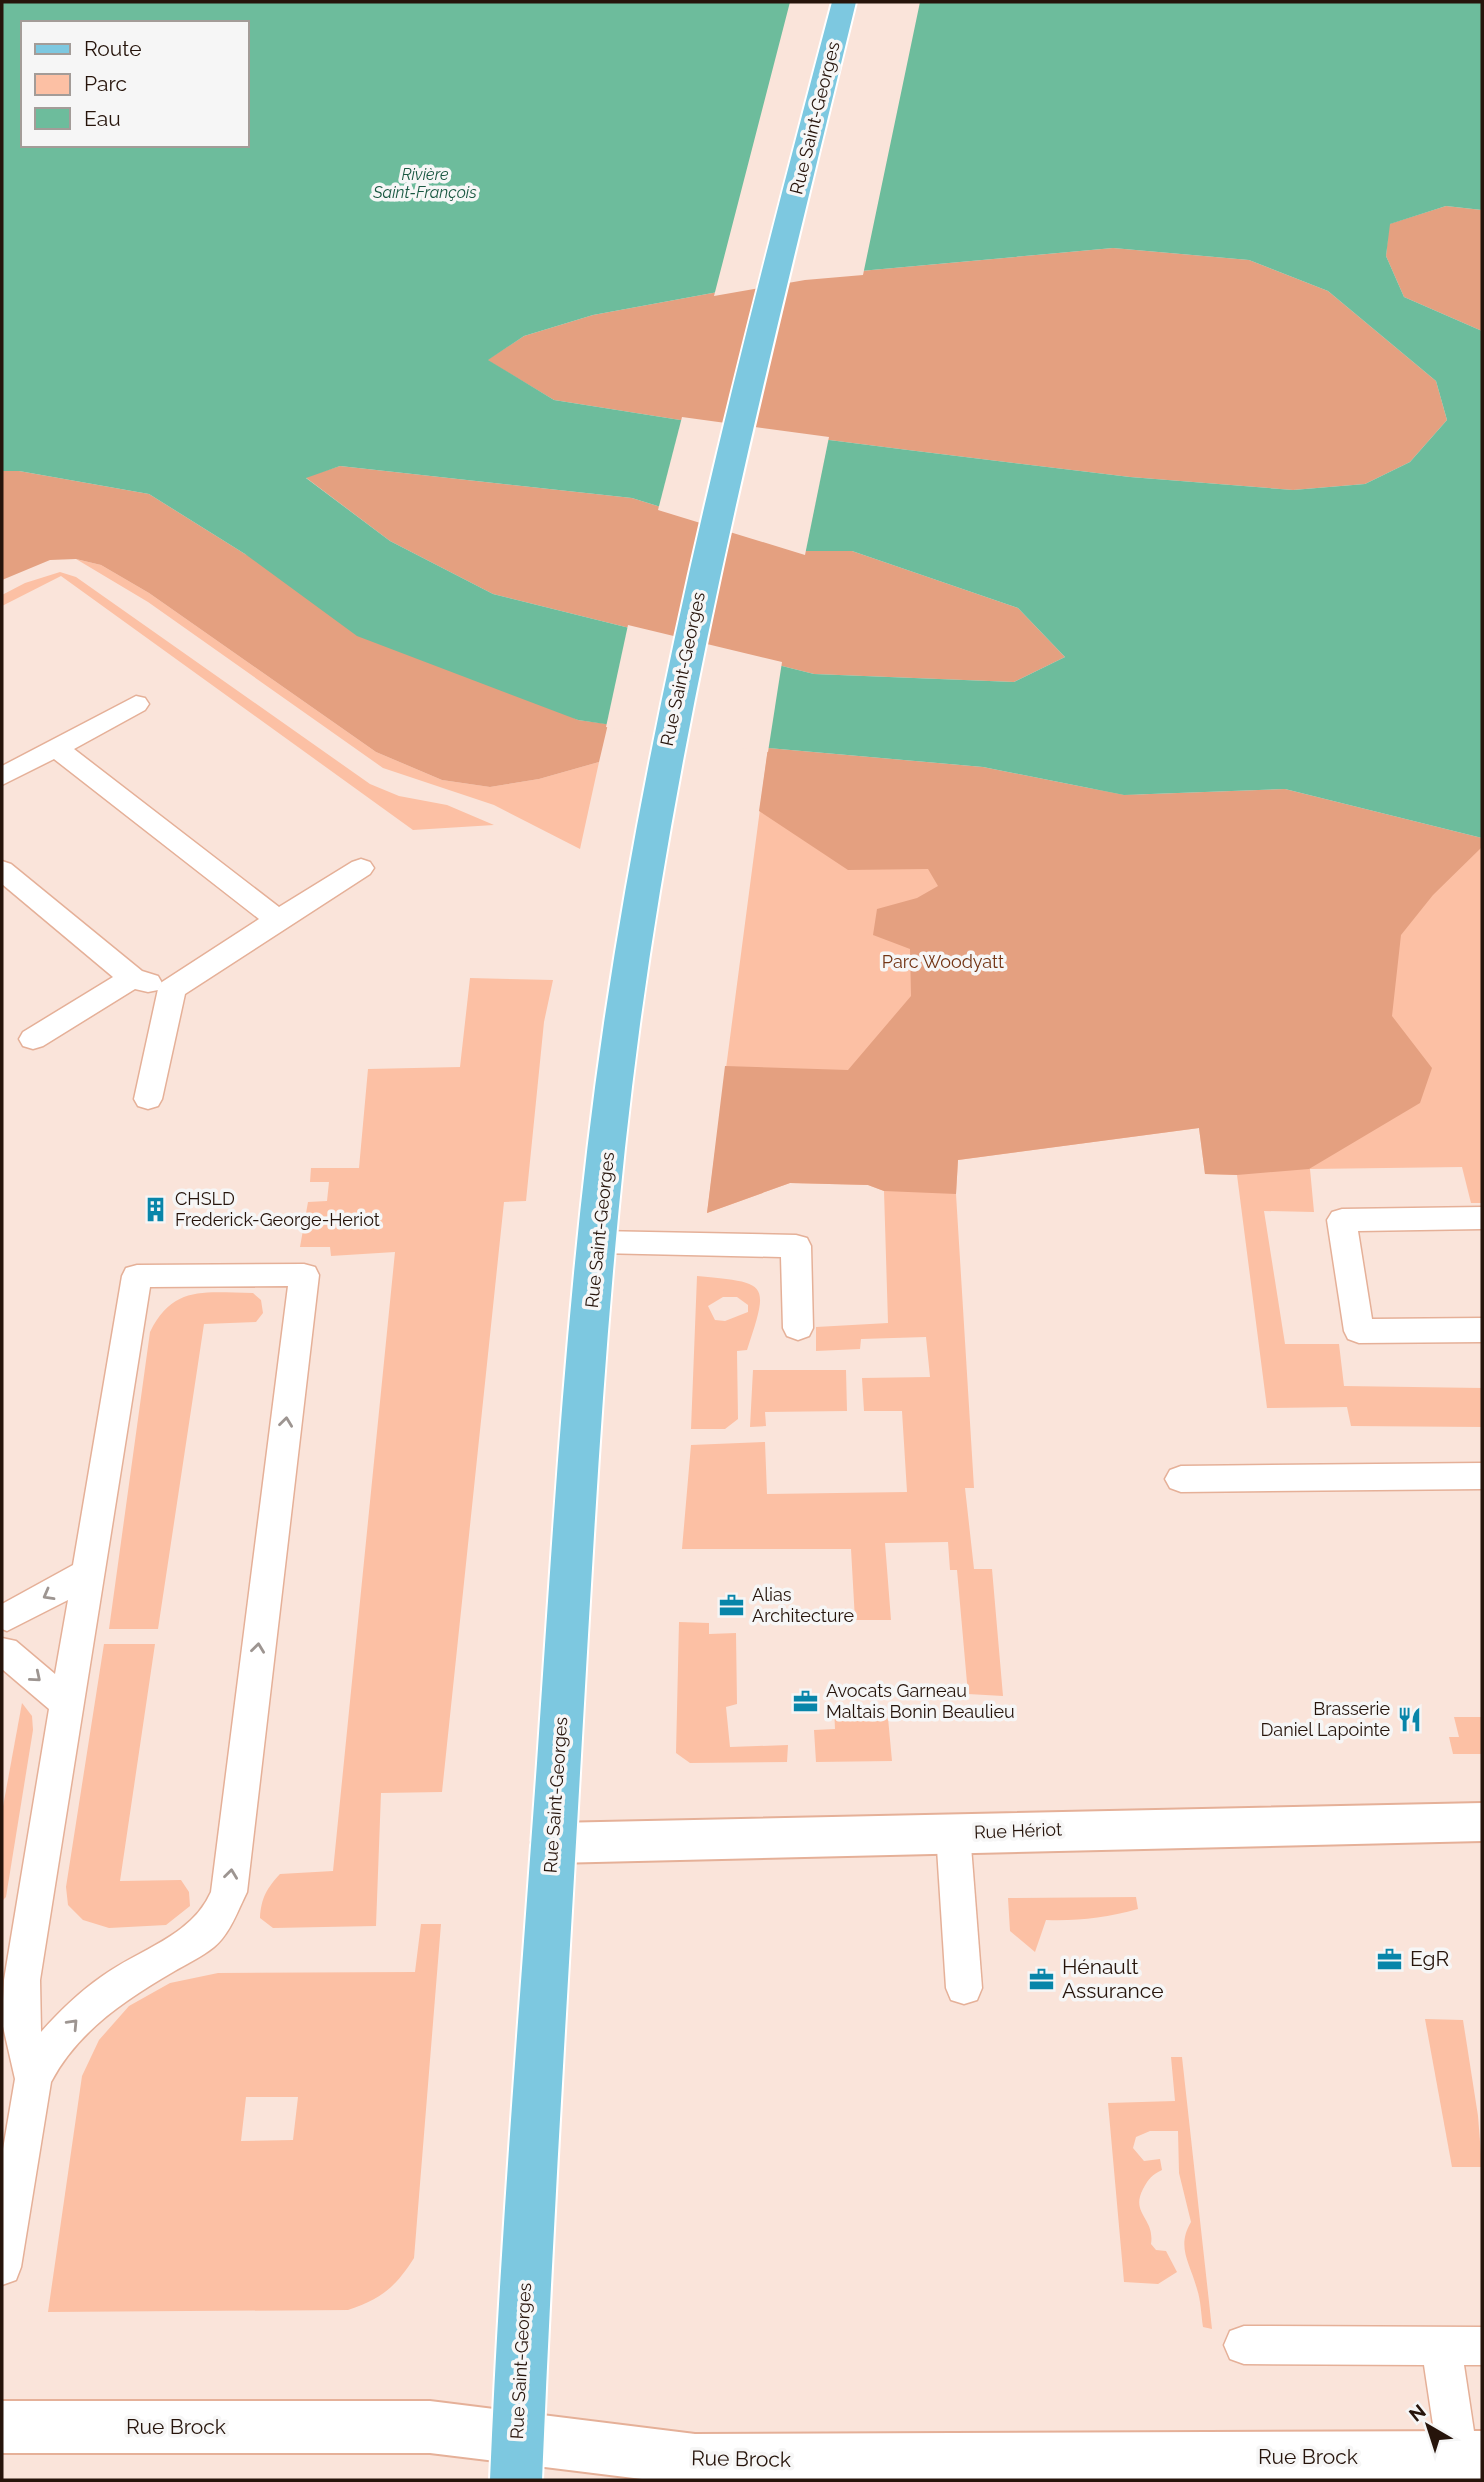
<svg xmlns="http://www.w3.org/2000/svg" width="1484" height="2482" viewBox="0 0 1484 2482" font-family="Raleway,sans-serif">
<rect width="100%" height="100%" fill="#fae4da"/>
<g fill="#fcc0a4" fill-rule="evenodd">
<polygon points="76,559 101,565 149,593 376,752 442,780 490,787 539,779 599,762 580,849 494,805 383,768 148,602"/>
<polygon points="60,572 76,577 370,784 399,796 447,805 494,825 413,830 61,576 2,606 2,595 25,583"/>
<polygon points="768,748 1482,838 1482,1203 1471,1203 1462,1167 1310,1169 1314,1212 1264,1211 1285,1344 1339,1344 1344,1386 1482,1388 1482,1427 1351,1426 1347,1407 1267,1408 1237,1175 1205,1174 1199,1128 958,1160 956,1194 974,1488 965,1488 974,1569 992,1569 1003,1696 968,1694 957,1570 950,1570 948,1542 885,1543 891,1620 855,1620 851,1549 682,1549 691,1445 765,1442 767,1494 907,1492 902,1411 864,1411 862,1378 930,1377 926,1337 861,1339 860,1349 816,1351 816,1327 888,1323 884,1191 868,1185 790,1183 707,1213"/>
<path d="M 470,978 L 553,980 L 544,1022 L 526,1201 L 504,1202 L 442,1792 L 381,1793 L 376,1926 L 273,1928 L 260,1918 C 261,1898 267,1888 280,1874 L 333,1871 L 395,1252 L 331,1256 L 330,1247 L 300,1247 L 308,1202 L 327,1201 L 329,1182 L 310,1182 L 311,1168 L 359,1168 L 368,1069 L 460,1067 Z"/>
<path d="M 697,1276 C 768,1283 770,1281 747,1350 L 737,1351 L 738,1419 L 725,1429 L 691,1429 ZM 723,1297 L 737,1297 L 748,1305 L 748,1312 L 725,1321 L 715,1320 L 708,1306 Z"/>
<path d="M 253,1293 L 261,1300 L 263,1313 L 256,1322 L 204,1324 L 158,1629 L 109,1629 L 150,1332 C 174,1284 206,1293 253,1293 Z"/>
<polygon points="753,1370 846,1370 847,1411 765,1412 766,1426 750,1427"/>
<polygon points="679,1622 709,1623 709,1634 736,1633 737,1704 726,1707 730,1747 788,1745 787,1762 690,1763 676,1753"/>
<polygon points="104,1644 155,1644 120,1881 181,1880 189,1892 190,1906 166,1925 109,1928 83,1920 68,1905 66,1887"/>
<polygon points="22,1703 32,1716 33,1730 6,1897 2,1901 2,1812"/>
<polygon points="834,1707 887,1707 892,1761 816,1762 814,1730 835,1729"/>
<polygon points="1454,1717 1482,1717 1482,1754 1453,1754 1449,1737 1459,1737"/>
<path d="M 1136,1897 L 1138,1909 C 1106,1918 1078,1921 1046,1920 L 1035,1952 L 1010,1931 L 1008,1898 Z"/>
<path d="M 421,1924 L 441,1924 L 414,2258 C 395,2288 381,2299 348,2310 L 48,2312 L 82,2076 L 99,2040 L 129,2006 L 170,1983 L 218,1973 L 415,1972 ZM 246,2097 L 298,2097 L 293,2140 L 241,2141 Z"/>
<polygon points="1425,2019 1463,2020 1478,2116 1482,2167 1452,2167"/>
<path d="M 1171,2057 L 1182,2057 L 1212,2329 L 1203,2327 C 1201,2314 1201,2301 1197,2289 C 1190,2263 1176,2247 1191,2222 L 1179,2173 L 1178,2131 L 1150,2131 L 1136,2137 L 1133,2148 L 1144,2161 L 1160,2159 L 1162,2170 C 1152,2175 1149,2178 1143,2189 C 1130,2214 1155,2218 1151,2244 L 1156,2250 L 1166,2251 L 1177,2272 L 1158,2284 L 1124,2282 L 1108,2103 L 1175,2101 Z"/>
</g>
<g fill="#e4a080">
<polygon points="1446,206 1482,210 1482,331 1404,297 1386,256 1389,224"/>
<polygon points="1113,248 1249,260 1328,291 1436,381 1447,420 1410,462 1365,484 1293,490 1130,477 908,450 718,426 554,400 487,360 524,336 593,315 805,276"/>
<polygon points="340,466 632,498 802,551 852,551 1018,608 1065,657 1014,682 814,674 493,594 390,541 305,477"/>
<polygon points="2,471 19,471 149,494 245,554 578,720 608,724 599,762 539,779 490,787 442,780 376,752 149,593 101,565 76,559 50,560 2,580"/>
<polygon points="768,748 983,767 1124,795 1285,789 1482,838 1482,847 1433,895 1401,935 1392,1016 1432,1068 1420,1103 1309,1169 1237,1175 1205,1174 1199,1128 958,1160 956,1194 884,1191 868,1185 790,1183 707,1213 725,1066 848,1070 911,996 910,949 873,935 877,909 917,898 938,886 928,869 848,870 759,811"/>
</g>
<path fill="#6dbc9c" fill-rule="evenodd" d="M 2,2 L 1482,2 L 1482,210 L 1446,206 L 1390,224 L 1386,256 L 1404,297 L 1482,331 L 1482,838 L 1285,789 L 1124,795 L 983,767 L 768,748 L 578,720 L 357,636 L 245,554 L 149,494 L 19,471 L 2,471 ZM 23,23 L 247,23 L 247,145 L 23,145 ZM 1113,248 L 1249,260 L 1328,291 L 1436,381 L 1447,420 L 1410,462 L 1365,484 L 1293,490 L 1130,477 L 908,450 L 718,426 L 554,400 L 488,360 L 524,336 L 593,315 L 805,276 ZM 340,466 L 632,498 L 802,551 L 852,551 L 1018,608 L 1065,657 L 1014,682 L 814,674 L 493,594 L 390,541 L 306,478 Z"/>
<g fill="#fae4da">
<polygon points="790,2 920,2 863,275 805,280 714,296"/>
<polygon points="682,417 829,437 805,555 658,510"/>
<polygon points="628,625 782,662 768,752 606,727"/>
</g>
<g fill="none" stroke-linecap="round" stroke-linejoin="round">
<defs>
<g id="service">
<polygon points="136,696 145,698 149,704 145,710 74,749 279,907 352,862 361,859 370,862 374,868 370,874 185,994 162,1099 158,1106 148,1109 138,1106 134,1099 158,989 162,982 259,919 54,759 2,785 2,766"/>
<polygon points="2,861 11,864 142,971 158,976 162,983 158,990 148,992 135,989 43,1046 33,1049 23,1046 19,1039 23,1032 113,977 2,884"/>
<polygon points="1482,1207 1482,1229 1358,1231 1372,1319 1482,1318 1482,1342 1359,1343 1348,1339 1344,1331 1327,1220 1332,1212 1342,1209"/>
<polygon points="598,1231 796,1235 807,1238 811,1246 813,1328 809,1336 798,1340 787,1336 783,1328 781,1257 598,1253 587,1250 583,1242 587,1234"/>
<path d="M 304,1264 L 315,1267 L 319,1275 L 247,1892 C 238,1910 230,1934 214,1947 C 202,1957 186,1964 173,1972 C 125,2000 78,2031 51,2082 L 21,2267 L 16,2280 L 2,2285 L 2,2155 L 15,2079 L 2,2022 L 4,1980 L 49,1709 L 2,1669 L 2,1638 L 16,1641 L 55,1674 L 68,1600 L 7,1631 L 2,1629 L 2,1604 L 73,1565 L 122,1276 L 126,1268 L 137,1265 ZM 288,1286 L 211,1892 C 191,1937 139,1949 101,1977 C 78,1993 59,2012 41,2032 L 40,1980 L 150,1287 Z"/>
<polygon points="1482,1463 1482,1489 1181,1492 1170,1488 1165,1479 1170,1470 1181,1466"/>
<polygon points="953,1818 965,1822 970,1833 982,1988 977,2000 964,2004 951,2000 946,1988 936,1833 941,1822"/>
<polygon points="1244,2326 1482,2327 1482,2365 1464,2365 1478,2458 1472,2472 1458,2478 1444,2472 1438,2458 1424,2365 1244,2364 1230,2359 1224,2345 1230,2331"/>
</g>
<g id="tertiary">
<polygon points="1482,1803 1482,1841 554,1863 538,1857 531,1843 538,1829 554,1823"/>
<polygon points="2,2401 430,2401 695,2434 1482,2431 1482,2480 650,2480 430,2453 2,2453"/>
</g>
<path id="primary" d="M 832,2 L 856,2 C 774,340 687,678 640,1024 C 608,1261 596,1500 582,1738 C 568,1986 552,2233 542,2480 L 490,2480 C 500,2241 520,2002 537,1763 C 554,1516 568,1268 604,1023 C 655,678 743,338 832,2 Z"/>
</defs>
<use href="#service" stroke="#e5b098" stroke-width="3"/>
<use href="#tertiary" stroke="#e5b098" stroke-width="4"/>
<use href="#primary" stroke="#fff" stroke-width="4"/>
<use href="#service" fill="#fff" fill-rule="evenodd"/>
<use href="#tertiary" fill="#fff" fill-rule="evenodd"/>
<use href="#primary" fill="#7dc8e0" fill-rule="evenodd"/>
</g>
<defs><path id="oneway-chevron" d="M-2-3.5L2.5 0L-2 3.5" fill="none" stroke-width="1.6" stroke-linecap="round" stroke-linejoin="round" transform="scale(1.75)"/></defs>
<g stroke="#9d9591">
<use href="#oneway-chevron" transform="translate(286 1422) rotate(-83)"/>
<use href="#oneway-chevron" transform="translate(48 1595) rotate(151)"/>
<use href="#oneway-chevron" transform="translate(258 1648) rotate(-83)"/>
<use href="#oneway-chevron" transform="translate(36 1677) rotate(40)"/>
<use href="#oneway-chevron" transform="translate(231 1874) rotate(-83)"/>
<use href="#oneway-chevron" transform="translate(73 2024) rotate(-47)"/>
</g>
<defs>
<symbol id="building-bare" viewBox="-9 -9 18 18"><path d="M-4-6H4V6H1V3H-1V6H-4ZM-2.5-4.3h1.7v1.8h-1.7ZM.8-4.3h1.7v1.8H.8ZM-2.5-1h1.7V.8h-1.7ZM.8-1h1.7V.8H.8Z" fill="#0885a9" stroke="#f6f6f6" stroke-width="2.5" paint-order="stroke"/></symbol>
<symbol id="office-bare" viewBox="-9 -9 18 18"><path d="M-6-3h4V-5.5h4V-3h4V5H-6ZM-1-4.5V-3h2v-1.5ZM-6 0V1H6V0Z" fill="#0885a9" stroke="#f6f6f6" stroke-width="2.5" paint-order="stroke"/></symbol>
<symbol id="restaurant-bare" viewBox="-9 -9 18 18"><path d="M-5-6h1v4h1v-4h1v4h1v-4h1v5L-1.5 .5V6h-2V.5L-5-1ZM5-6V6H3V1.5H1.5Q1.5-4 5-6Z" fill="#0885a9" stroke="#f6f6f6" stroke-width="2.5" paint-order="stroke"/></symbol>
</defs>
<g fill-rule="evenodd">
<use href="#building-bare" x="138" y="1192" width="35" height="35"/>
<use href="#office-bare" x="714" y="1588" width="35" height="35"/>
<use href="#office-bare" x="788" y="1684" width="35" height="35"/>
<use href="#restaurant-bare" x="1392" y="1702" width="35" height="35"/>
<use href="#office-bare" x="1372" y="1942" width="35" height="35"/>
<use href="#office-bare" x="1024" y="1962" width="35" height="35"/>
</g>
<g text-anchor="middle" stroke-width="7" stroke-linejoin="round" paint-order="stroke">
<g font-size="16" font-style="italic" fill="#195741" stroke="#f6f6f6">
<text x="425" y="180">Rivière<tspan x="425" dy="18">Saint-François</tspan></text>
</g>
<g font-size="18" fill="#26140b" stroke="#f6f6f6">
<text transform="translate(815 118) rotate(-76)" y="6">Rue Saint-Georges</text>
<text transform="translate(683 669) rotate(-78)" y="6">Rue Saint-Georges</text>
<text transform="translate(600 1230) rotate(-84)" y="6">Rue Saint-Georges</text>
<text transform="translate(556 1795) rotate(-86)" y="6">Rue Saint-Georges</text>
<text transform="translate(1018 1831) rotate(-2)" y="6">Rue Hériot</text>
<text transform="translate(521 2361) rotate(-87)" y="6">Rue Saint-Georges</text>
</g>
<g font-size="18" fill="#733515" stroke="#f6f6f6">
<text x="943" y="968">Parc Woodyatt</text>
</g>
<g font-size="18" fill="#26140b" stroke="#f6f6f6" text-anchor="start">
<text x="175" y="1205">CHSLD<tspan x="175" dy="21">Frederick-George-Heriot</tspan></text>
<text x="752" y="1601">Alias<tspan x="752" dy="21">Architecture</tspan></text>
<text x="826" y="1697">Avocats Garneau<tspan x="826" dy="21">Maltais Bonin Beaulieu</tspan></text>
<text x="1390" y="1715" text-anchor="end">Brasserie<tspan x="1390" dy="21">Daniel Lapointe</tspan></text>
</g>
<g font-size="21" fill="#26140b" stroke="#f6f6f6" text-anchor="start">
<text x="1410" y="1966">EgR</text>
<text x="1062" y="1974">Hénault<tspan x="1062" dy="24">Assurance</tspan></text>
</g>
<g font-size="21" fill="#26140b" stroke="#f6f6f6">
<text x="176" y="2434">Rue Brock</text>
<text x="1308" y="2464">Rue Brock</text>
<text transform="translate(741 2459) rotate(1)" y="7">Rue Brock</text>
</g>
</g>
<rect width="1484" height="2482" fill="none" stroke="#26140b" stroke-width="7"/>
<rect x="21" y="21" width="228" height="126" fill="#f6f6f6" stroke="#a39c98" stroke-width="2"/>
<rect x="35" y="44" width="35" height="10" fill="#7dc8e0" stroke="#a39c98" stroke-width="2"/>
<text x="84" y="56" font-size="21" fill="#26140b">Route</text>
<rect x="35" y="74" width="35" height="21" fill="#fcc0a4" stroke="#a39c98" stroke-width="2"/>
<text x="84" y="91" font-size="21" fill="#26140b">Parc</text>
<rect x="35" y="108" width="35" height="21" fill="#6dbc9c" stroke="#a39c98" stroke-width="2"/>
<text x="84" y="126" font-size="21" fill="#26140b">Eau</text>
<g transform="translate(1428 2426) rotate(321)" stroke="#f6f6f6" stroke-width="5" paint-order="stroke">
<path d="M0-5L12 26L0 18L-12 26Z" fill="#26140b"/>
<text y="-10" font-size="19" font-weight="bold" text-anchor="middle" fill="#26140b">N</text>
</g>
</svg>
